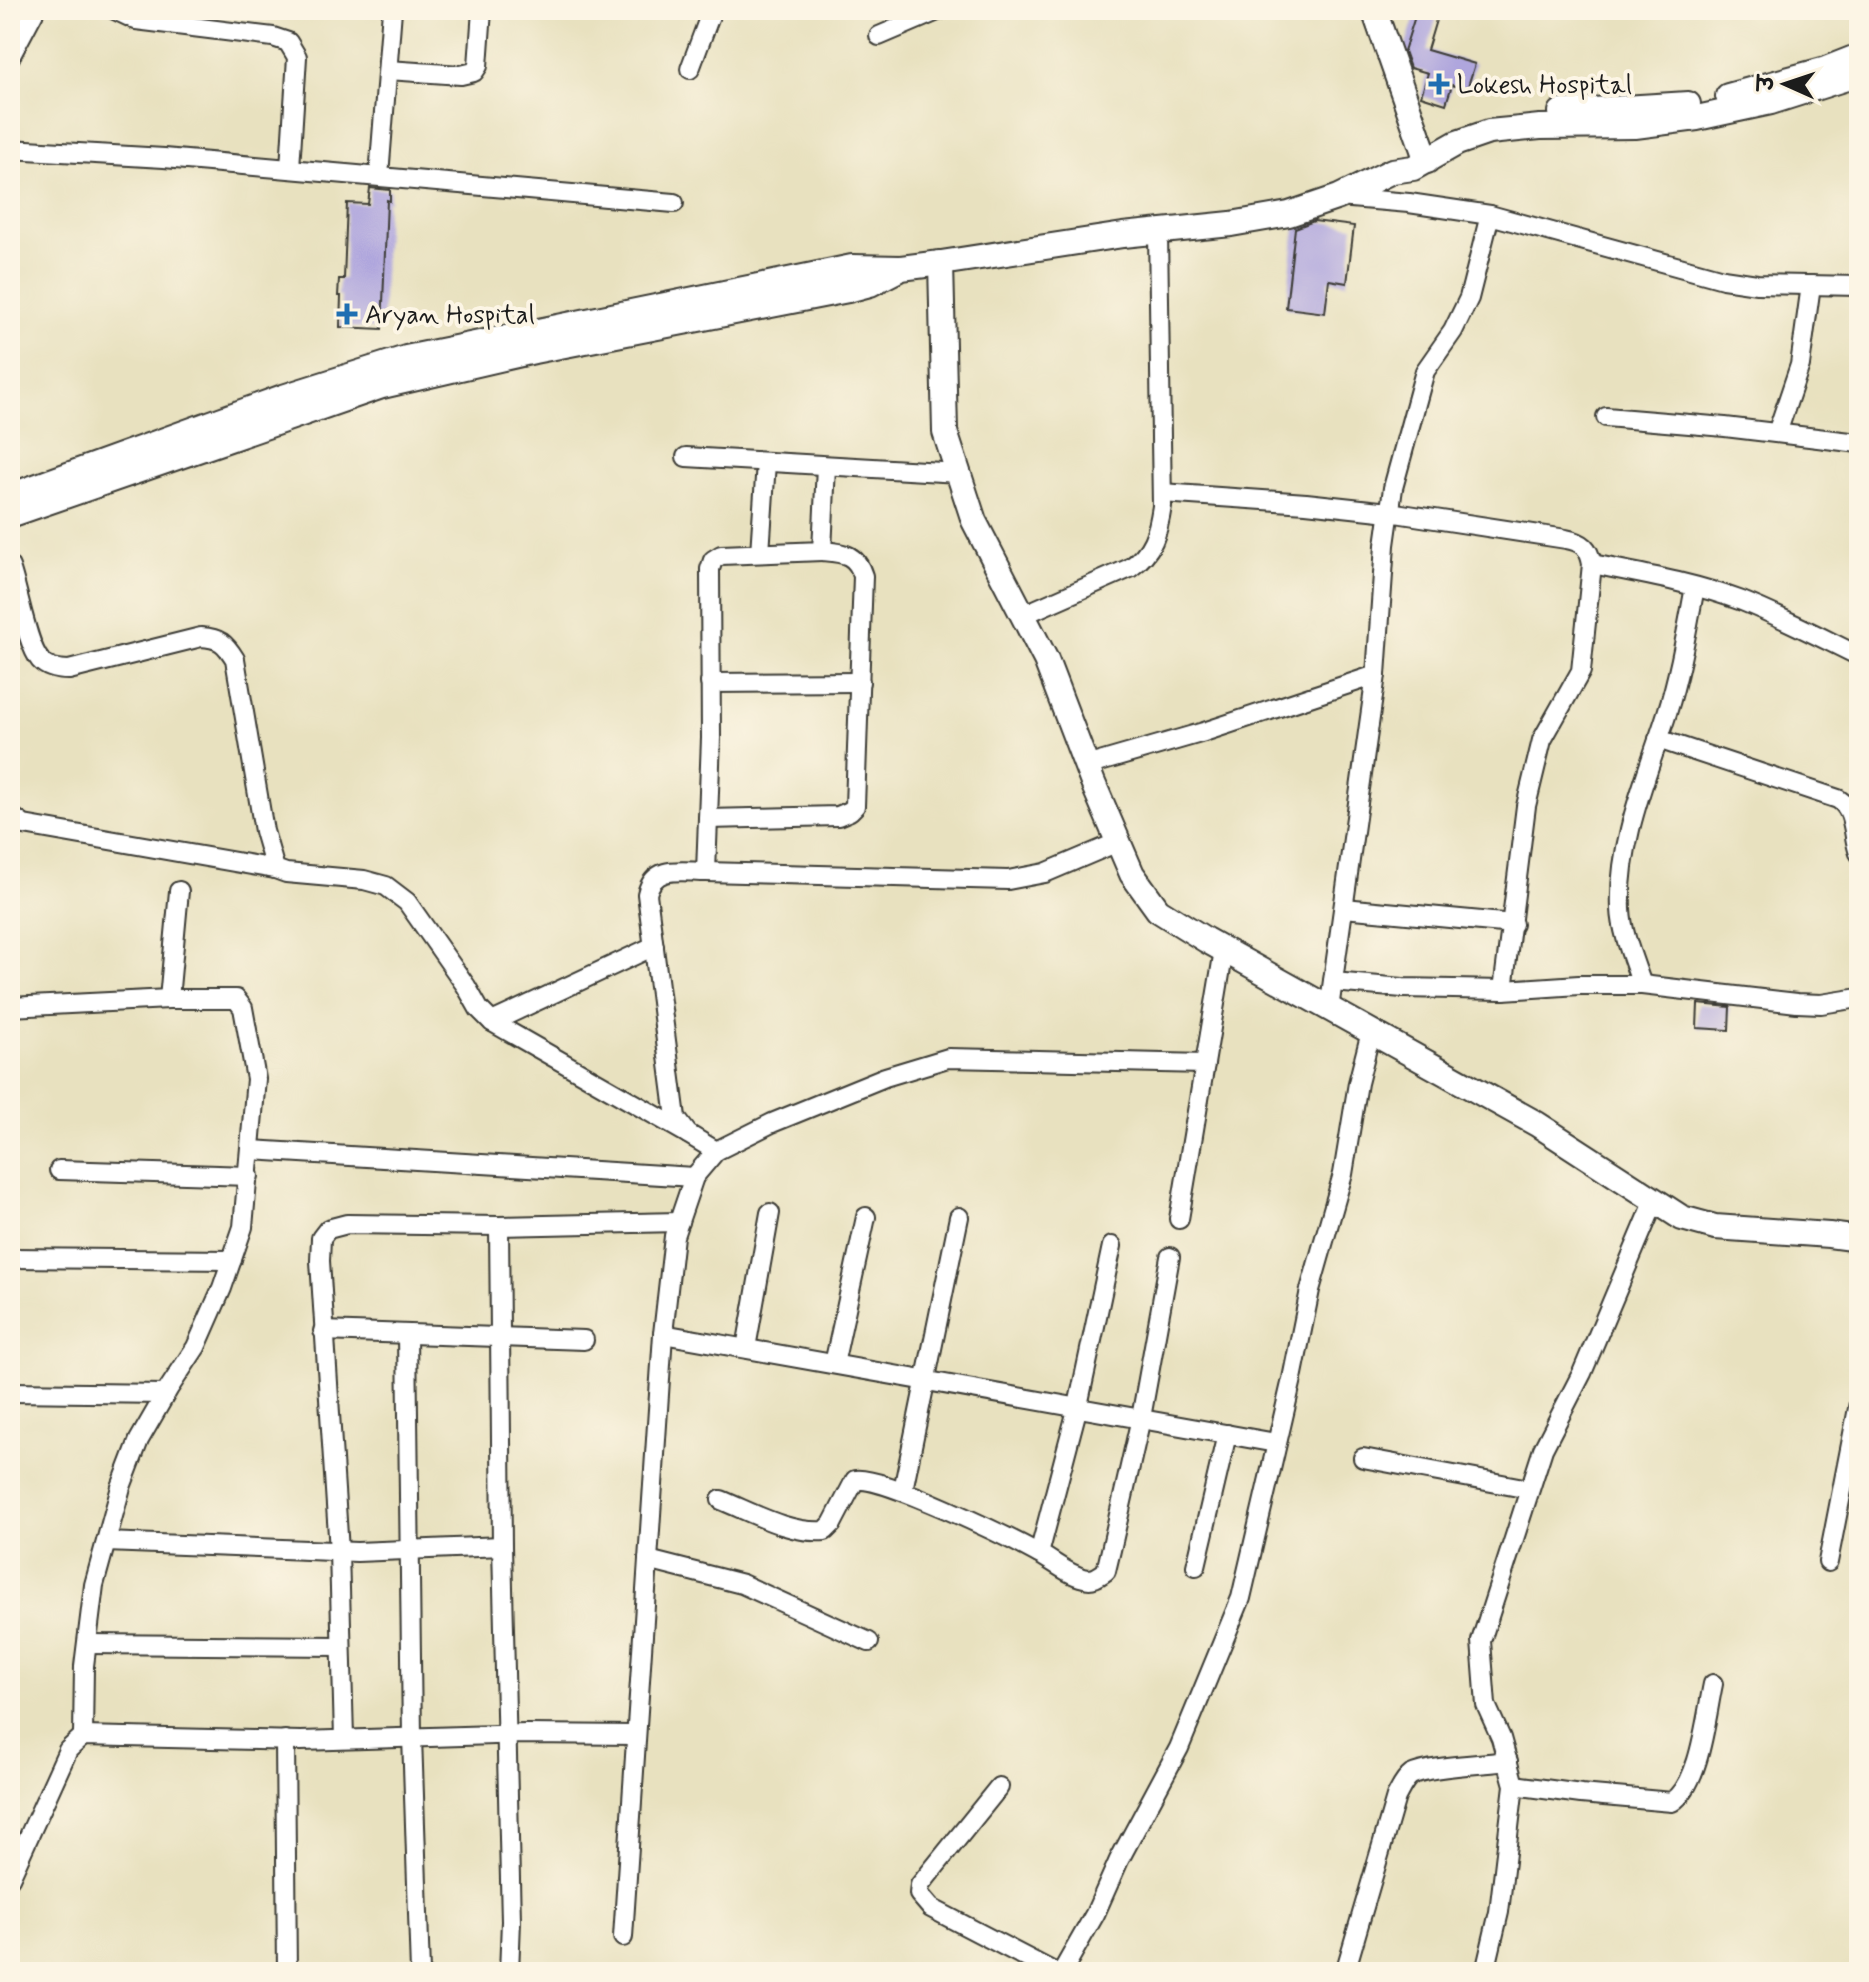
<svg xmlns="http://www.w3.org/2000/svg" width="1869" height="1982" viewBox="0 0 1869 1982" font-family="Mynerve,'Playpen Sans Deva',sans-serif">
<rect width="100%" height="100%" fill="#fcf5e5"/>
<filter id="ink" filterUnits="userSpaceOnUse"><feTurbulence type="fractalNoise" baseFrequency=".0125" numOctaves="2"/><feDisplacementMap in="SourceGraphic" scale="16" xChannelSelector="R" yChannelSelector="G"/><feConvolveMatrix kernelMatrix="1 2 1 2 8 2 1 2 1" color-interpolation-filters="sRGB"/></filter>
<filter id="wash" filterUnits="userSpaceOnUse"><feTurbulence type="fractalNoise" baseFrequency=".006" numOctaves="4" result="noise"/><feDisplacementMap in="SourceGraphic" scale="32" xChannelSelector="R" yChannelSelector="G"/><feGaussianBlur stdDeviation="1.8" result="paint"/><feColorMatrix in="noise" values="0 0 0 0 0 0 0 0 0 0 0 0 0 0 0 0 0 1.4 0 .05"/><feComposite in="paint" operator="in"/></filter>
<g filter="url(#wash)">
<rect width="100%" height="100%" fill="#e8e1bf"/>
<g id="blocks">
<g fill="#afa6dd">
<polygon points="1417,10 1439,10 1427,50 1475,64 1467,89 1452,85 1446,104 1421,96 1428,73 1410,68 1404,51"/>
<polygon points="370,188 390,190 390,201 387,200 382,329 340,327 341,296 338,296 339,279 344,279 347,203 368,204"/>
<polygon points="1314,221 1354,226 1347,283 1329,280 1325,313 1286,308 1295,228"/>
<polygon points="1698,1004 1730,1007 1729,1030 1697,1028"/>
</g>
</g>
</g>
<g filter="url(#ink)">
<use href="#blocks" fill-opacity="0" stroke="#3b3a34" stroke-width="2"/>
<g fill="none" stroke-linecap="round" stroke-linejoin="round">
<defs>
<g id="minor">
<polyline points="115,10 136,20 273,37 288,42 297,57 290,168"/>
<polyline points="879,36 940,10"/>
<polyline points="10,57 35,10"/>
<polyline points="690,69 712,10"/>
<polyline points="388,70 461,75 474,72 478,66 482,10"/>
<polyline points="10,149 164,158 674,203"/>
<polyline points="379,176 392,10"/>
<polyline points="1339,197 1409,203 1490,215 1723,279 1757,284 1859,286"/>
<polyline points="1606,417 1725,427 1859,443"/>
<polyline points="1777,433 1800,365 1811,285"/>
<polyline points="686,457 959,473"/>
<path d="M 1162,493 L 1306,503 L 1389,512 L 1566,539 C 1583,542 1589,548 1592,564 L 1581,671 L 1542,740 L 1526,806 L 1503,990"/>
<polyline points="760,553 766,462"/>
<path d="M 1592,564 C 1642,574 1694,583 1742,601 C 1782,617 1820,637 1859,656"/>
<path d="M 10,567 C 18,589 27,645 40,660 C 47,668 59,670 69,670 L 201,637 C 220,638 225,643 235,659 L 264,831 L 275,869 L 286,873 L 364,880 L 386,886 L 407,902 L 466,986 L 479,1009 L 492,1022 L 688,1134"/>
<path d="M 1023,615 L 1130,568 C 1153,552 1158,533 1162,506 L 1158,232"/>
<polyline points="710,683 860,682"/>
<path d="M 1658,739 L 1838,799 C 1856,810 1852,835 1859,853"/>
<polyline points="1086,766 1204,732 1376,675"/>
<polyline points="10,815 24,825 275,869"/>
<path d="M 708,819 L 838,816 L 850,811 L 855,806 L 863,576 C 856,553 843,553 822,551"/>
<polyline points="706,872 711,738 710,569 713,560 721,555 822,551 826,466"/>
<polyline points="1344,908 1513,924"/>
<polyline points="1333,982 1403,988 1503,990 1579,985 1642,985 1797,1003 1821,1004 1859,998"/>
<path d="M 1642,985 C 1634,961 1622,934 1621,909 C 1618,841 1647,776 1667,713 C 1680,672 1687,629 1695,587"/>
<polyline points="169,999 179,891"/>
<polyline points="10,1007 169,999 236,999 243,1008 256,1079 243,1227 222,1288 196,1347 169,1388 139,1440 121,1487 94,1585 84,1666 83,1736"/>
<polyline points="1329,1009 1376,675 1385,545 1393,488 1425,371 1453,331 1469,298 1490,215"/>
<polyline points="492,1022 654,946"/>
<polyline points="251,1150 694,1177"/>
<path d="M 716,1151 L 688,1134 L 676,1118 L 647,894 C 654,864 682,872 706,872 L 1008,880 L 1045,873 L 1118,842"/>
<polyline points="59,1170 249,1176"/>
<polyline points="1179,1219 1224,950"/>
<polyline points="499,1226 502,1546 511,1921 509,1972"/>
<polyline points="10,1258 232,1260"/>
<polyline points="323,1331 584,1340"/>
<polyline points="663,1334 1276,1443"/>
<polyline points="407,1335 412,1737 420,1972"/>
<polyline points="746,1348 770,1213"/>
<polyline points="834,1364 866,1217"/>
<polyline points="10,1392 165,1394"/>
<polyline points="1363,1458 1529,1489"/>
<polyline points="903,1490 959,1217"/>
<path d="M 721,1500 C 753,1513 789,1534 825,1531 L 832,1524 L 855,1480 C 882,1475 1010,1538 1041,1555 C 1054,1562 1069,1575 1084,1578 C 1093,1581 1099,1576 1106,1571 L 1111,1550 L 1141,1418 L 1170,1257"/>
<polyline points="106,1542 357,1552 502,1546"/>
<polyline points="1039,1554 1078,1406 1112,1246"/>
<polyline points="648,1560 742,1584 869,1642"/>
<polyline points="1828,1562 1859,1403"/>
<polyline points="1196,1566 1227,1434"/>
<polyline points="87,1644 341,1646"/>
<polyline points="344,1739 339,1551 320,1261 321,1238 328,1229 347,1224 499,1226 679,1222"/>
<polyline points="285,1740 287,1972"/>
<path d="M 1514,1785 L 1581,1794 L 1672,1802 C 1700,1784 1706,1716 1713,1684"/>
<polyline points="999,1787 920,1885 919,1894 931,1908 1054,1972"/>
<polyline points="10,1878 68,1750 83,1736 301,1741 526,1734 636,1735"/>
<polyline points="623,1937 663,1334 674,1236 694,1177 716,1151 772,1123 885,1077 948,1058 1205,1064"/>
<polyline points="1062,1972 1095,1914 1119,1860 1179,1748 1241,1598 1292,1379 1310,1290 1343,1174 1358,1083 1371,1032"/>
<path d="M 1345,1972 L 1396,1797 C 1400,1790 1404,1780 1411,1775 C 1428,1766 1486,1764 1508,1761"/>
<polyline points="1485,1972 1499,1912 1514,1785 1501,1738 1486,1705 1481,1641 1543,1449 1582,1373 1655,1200"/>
</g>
<g id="tertiary">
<polyline points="1374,10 1427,161"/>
<polyline points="1728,96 1826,69 1859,56"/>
<polyline points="1561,112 1688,104"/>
<polyline points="941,263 945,432 974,521 1046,660 1093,783 1132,874 1158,910 1206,940 1537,1124 1682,1218 1715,1227 1829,1235 1859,1239"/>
<polyline points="10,496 283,397 406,358 852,267 901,268 941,263 1123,235 1231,224 1289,214 1339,197 1392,171 1413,168 1457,143 1489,132 1540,127 1635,126 1697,118 1771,102 1859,74"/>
<polyline points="10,515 382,386 534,351 848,290 870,284 899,269"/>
</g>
</defs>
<use href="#minor" stroke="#3b3a34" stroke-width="22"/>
<use href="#tertiary" stroke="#3b3a34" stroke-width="28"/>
<use href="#minor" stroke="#fff" stroke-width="18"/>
<use href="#tertiary" stroke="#fff" stroke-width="24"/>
</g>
</g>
<g fill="#1f6fb2" stroke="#fcf5e5" stroke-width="3">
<path d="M1435 72h8v8h8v8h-8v8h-8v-8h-8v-8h8z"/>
<path d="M343 302h8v8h8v8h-8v8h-8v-8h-8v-8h8z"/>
</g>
<g text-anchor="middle" stroke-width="8" stroke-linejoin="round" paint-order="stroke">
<g font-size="26" fill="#1c1c1c" stroke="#fcf5e5" text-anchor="start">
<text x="1457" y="93">Lokesh Hospital</text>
<text x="365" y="323">Aryan Hospital</text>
</g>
</g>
<rect width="1869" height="1982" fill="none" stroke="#fcf5e5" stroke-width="40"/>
<g transform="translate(1785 84) rotate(273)" stroke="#fcf5e5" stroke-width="6" paint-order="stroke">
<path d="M0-6L14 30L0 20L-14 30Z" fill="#1c1c1c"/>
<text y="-12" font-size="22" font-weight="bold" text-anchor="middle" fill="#1c1c1c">उ</text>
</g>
</svg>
